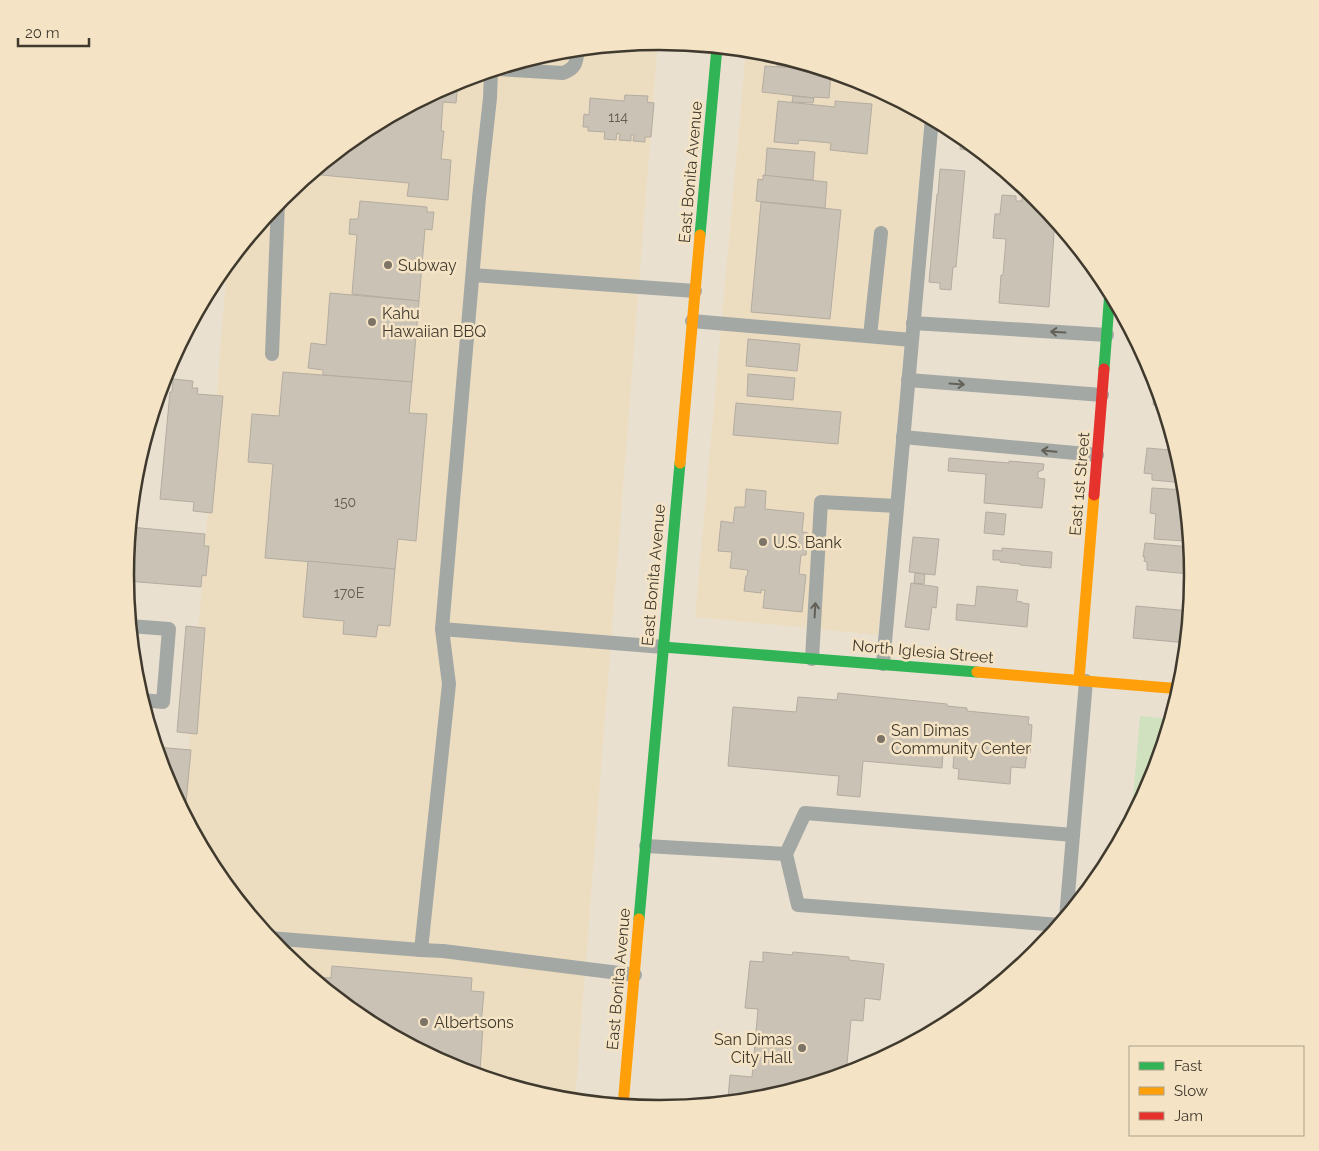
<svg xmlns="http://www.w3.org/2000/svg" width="1319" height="1151" viewBox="0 0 1319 1151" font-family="Raleway,sans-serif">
<rect width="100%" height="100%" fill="#eae0d0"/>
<g fill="#ecddc1">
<polygon points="658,41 575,1101 555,1099 455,1069 362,1020 282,953 215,872 184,814 227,264 282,198 363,131 455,82 556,51"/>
<polygon points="746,50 764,52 864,82 925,115 878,635 695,617"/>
</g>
<polygon fill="#d0e1c0" points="1140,716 1172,719 1153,780 1131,821"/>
<g fill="#cbc2b6" stroke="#b4aca0">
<polygon points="778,56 825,70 777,67"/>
<polygon points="765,66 825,70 831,72 829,98 814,97 814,98 762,92"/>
<polygon points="458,81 456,103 443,102 441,131 444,131 441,159 451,160 448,200 407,196 409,183 310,174 363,131"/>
<polygon points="625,95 648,96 647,102 654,103 651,137 645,137 645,142 633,141 634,135 631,135 631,141 619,140 620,134 617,133 616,140 604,139 605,132 588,131 588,127 583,127 584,114 589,115 590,98 624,101"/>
<polygon points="793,96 814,98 813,103 792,102"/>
<polygon points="778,101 835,107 835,101 872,104 867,154 830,150 831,143 799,140 798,144 774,142"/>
<polygon points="961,138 965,139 973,145 972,151 960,149"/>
<polygon points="767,148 815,152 813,180 765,176"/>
<polygon points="940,169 965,171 956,267 953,267 951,290 940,289 940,283 929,282 937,194 938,194"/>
<polygon points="763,175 827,182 825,208 756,201 758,179 763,180"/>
<polygon points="1023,186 1037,198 1055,219 1049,307 999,303 1001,275 1003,275 1006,239 993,238 995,214 1000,214 1002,195 1016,196 1016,201 1022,201"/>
<polygon points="360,201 427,207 427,212 434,212 432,230 425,229 419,301 352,294 357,235 349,234 350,219 358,219"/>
<polygon points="761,202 841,210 830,319 751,312"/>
<polygon points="330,293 419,301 412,382 323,375 323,370 308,368 311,343 326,345"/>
<polygon points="748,339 800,344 797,371 746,366"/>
<polygon points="283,372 412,382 409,413 427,414 416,541 398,539 395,569 265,558 273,464 248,462 252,414 279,416"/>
<polygon points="748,374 795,378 793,400 747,396"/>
<polygon points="173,379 193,381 192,388 198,388 197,394 223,396 212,513 193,511 194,502 160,499 170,392 172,392"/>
<polygon points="1155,379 1156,379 1164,408 1160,407 1160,405 1153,405"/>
<polygon points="736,403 841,412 838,444 733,435"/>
<polygon points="1147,448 1170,450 1171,448 1177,448 1184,472 1185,483 1152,480 1152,474 1144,473"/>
<polygon points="949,458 1009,463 1009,461 1044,464 1043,470 1038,472 1038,478 1045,479 1042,508 984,503 986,474 948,471"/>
<polygon points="1152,488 1185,490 1187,511 1185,541 1154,539 1156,514 1150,513"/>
<polygon points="746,489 766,491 765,509 804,513 802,532 808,533 806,555 801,555 799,574 806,575 802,612 763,608 765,590 761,590 761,593 744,591 746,576 747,576 748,570 730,568 732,552 718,551 721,521 733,523 735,507 745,507"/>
<polygon points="986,512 1006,514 1004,535 984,533"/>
<polygon points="130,527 205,534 204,546 209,546 206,576 202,575 201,587 126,581 125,575"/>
<polygon points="913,537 939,539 935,575 909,572"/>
<polygon points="1145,543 1191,547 1189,574 1147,570 1147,562 1144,561 1145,557 1143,557"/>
<polygon points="1002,548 1052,552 1051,568 1020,565 1020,564 1000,562 1000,560 993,560 993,550 1002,551"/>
<polygon points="308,561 395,569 390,626 378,625 376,637 343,634 344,621 303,617"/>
<polygon points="915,573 925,574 924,584 914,583"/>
<polygon points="911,583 938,587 936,608 932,607 929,630 905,627"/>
<polygon points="977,586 1018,590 1016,601 1022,602 1022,603 1029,604 1027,627 956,620 957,604 975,606"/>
<polygon points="1136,606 1190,611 1187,643 1133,638"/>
<polygon points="186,626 205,628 197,734 177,732"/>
<polygon points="838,693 947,704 947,706 967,708 967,711 1029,717 1028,724 1032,725 1030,753 1027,753 1025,768 1011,767 1010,784 958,779 959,769 953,768 954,754 943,753 942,768 863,761 860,797 837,795 839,776 728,766 733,707 796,712 798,697 837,700"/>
<polygon points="156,747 191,750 186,803 178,803 166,780"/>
<polygon points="763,952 792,955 793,952 849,957 849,960 884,964 880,1000 865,998 863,1021 851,1020 846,1075 763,1100 737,1102 737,1098 728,1098 730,1075 752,1077 758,1009 745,1008 750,961 763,962"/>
<polygon points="332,966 472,978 471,991 484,992 481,1025 483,1026 480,1071 477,1071 476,1076 455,1069 362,1020 310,977 331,978"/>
</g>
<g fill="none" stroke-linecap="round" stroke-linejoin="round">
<g stroke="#a4a8a4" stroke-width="14">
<path d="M 496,69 L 563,73 C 576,68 576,63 578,49"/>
<polyline points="473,275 695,291"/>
<polyline points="692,321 912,340"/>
<polyline points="913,323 1107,335"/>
<polyline points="870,336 881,233"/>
<polyline points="272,354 278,203"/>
<polyline points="908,380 1102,395"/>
<polyline points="903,437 1097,455"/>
<polyline points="130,626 169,629 163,702 142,700"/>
<polyline points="442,629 663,647"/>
<polyline points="812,659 821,502 897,506"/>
<polyline points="883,664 932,118"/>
<polyline points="646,846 786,854"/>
<polyline points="1066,918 1086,681"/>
<polyline points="1060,925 798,905 786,854 805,813 1073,835"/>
<polyline points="269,938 421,950 443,951 635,975"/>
<polyline points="421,950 449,684 442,629 479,198 490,98 491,71"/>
</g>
<g stroke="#30b455" stroke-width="11">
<polyline points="700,235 717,47"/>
<polyline points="1104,369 1110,291"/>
<polyline points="663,647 977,672"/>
<polyline points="639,919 680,463"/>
</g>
<g stroke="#ff9f0a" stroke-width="11">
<polyline points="680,463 700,235"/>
<polyline points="977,672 1181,689"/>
<polyline points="1079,680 1094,495"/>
<polyline points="623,1106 639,919"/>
</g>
<polyline stroke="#e5322d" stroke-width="11" points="1094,495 1104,369"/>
</g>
<defs><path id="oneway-shaft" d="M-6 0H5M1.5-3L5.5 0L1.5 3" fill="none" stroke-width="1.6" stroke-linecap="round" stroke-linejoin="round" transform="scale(1.25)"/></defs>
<g stroke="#636057">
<use href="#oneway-shaft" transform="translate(1058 332) rotate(-177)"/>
<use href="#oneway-shaft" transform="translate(957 384) rotate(4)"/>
<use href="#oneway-shaft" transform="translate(1049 451) rotate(-175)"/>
<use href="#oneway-shaft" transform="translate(815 610) rotate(-87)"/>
</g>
<g fill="#7c7467" stroke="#f4e4c5" stroke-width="2">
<circle cx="388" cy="265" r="5"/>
<circle cx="372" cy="322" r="5"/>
<circle cx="763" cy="542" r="5"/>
<circle cx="881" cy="739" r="5"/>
<circle cx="424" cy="1022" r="5"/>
<circle cx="802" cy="1048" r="5"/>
</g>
<g text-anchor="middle" stroke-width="5" stroke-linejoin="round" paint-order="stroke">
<g font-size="14" fill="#635c50">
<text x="618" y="122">114</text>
<text x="345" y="507">150</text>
<text x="349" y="598">170E</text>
</g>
<g font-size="16" fill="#403a2e" stroke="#f4e4c5">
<text transform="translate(690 172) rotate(-85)" y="6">East Bonita Avenue</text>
<text transform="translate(1079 484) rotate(-85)" y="6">East 1st Street</text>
<text transform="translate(653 575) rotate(-85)" y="6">East Bonita Avenue</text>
<text transform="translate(923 651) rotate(5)" y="6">North Iglesia Street</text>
<text transform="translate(618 979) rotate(-85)" y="6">East Bonita Avenue</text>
</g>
<g font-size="16" fill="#403a2e" stroke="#f4e4c5" text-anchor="start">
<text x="398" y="271">Subway</text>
<text x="382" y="319">Kahu<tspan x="382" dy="18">Hawaiian BBQ</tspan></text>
<text x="773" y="548">U.S. Bank</text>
<text x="891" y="736">San Dimas<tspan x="891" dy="18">Community Center</tspan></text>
<text x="434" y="1028">Albertsons</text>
<text x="792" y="1045" text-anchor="end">San Dimas<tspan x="792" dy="18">City Hall</tspan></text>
</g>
</g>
<path d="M0 0H1319V1151H0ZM134 575a525 525 0 1 1 1050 0a525 525 0 1 1-1050 0Z" fill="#f4e4c5" fill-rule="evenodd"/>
<path fill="none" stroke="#403a2e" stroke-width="2.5" d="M134 575a525 525 0 1 1 1050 0a525 525 0 1 1-1050 0Z"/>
<rect x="1129" y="1046" width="175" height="90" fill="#f4e4c5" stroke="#aca089"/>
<rect x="1139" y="1062" width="25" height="8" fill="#30b455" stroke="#aca089"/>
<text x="1174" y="1071" font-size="15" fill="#403a2e">Fast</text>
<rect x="1139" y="1087" width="25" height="8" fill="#ff9f0a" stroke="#aca089"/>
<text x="1174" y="1096" font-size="15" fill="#403a2e">Slow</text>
<rect x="1139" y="1112" width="25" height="8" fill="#e5322d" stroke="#aca089"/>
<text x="1174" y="1121" font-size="15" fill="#403a2e">Jam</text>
<path d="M18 38v8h71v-8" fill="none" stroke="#403a2e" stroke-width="2.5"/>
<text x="25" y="38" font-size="15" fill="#403a2e" stroke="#f4e4c5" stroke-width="4" paint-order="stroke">20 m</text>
</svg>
